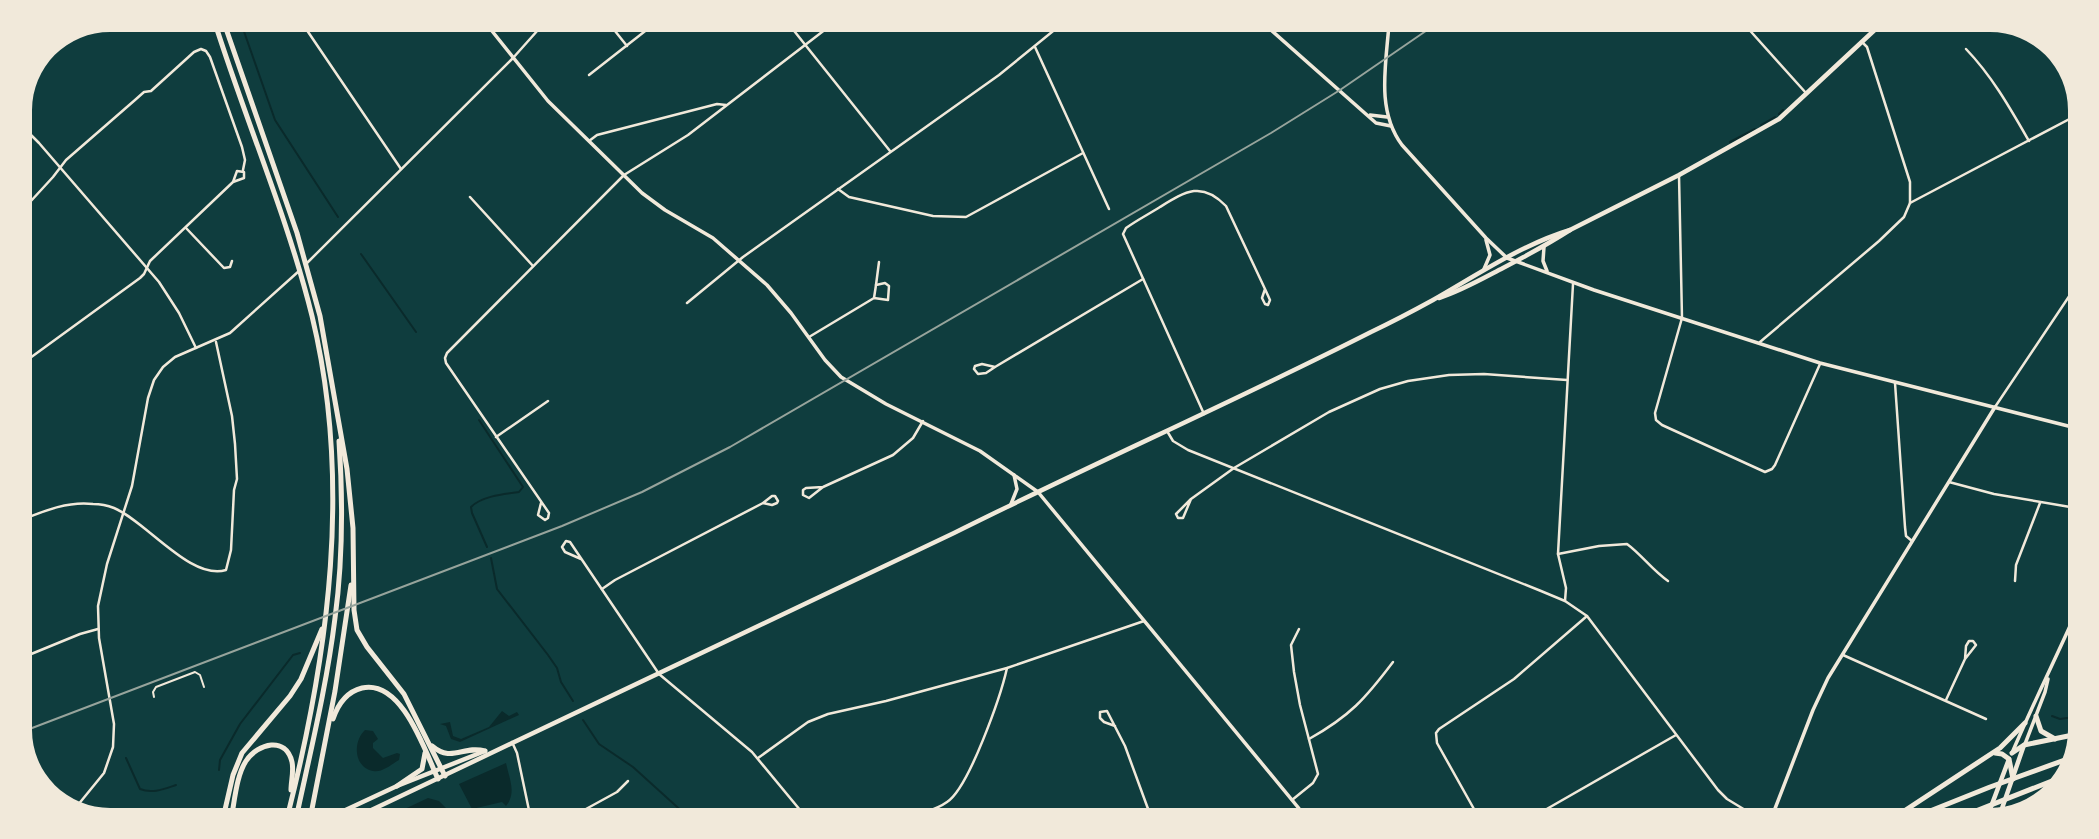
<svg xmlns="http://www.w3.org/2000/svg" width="2099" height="839" viewBox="0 0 2099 839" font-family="Ubuntu,sans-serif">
<rect width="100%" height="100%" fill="#0f3d3e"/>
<g fill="#0a2a2b">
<polygon points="502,711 509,716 517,712 519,715 460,742 451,739 446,726 440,724 450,722 453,736 461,739 489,727"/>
<path d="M 365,730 L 373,731 L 378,739 L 373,743 L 373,748 L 383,758 L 397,753 L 400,754 L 399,760 C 392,764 382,773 373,771 C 353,767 353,741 365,730 Z"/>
<path d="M 506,763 C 509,778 517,793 506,806 L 502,802 L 472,809 L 459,784 Z"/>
<polygon points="428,798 439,801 452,814 394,814"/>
</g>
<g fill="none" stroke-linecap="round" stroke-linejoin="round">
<g stroke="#0a2a2b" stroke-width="2">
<polyline points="240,20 275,120 338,217"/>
<polyline points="1779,114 1783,110"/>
<polyline points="1761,125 1775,117"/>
<polyline points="1730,142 1755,129"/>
<polyline points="361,254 416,332"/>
<path d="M 479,420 L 523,487 L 519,492 C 504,494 482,496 471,507 L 472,513 L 487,547"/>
<polyline points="491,558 497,589 548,655 557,668 561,682 573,701"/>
<polyline points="2052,716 2060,719 2074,717"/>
<polyline points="583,720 599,744 633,767 686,815"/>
<path d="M 126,758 L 140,789 C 152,794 164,789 176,785"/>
<polyline points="219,770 220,760 240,724 293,655 300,653"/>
</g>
<polyline stroke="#f1e9da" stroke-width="2" points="154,697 153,692 156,687 195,672 200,675 204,687"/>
<g stroke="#f1e9da" stroke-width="2.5">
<polyline points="300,20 401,169"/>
<polyline points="607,21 627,46"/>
<polyline points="787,22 890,151"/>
<polyline points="1745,25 1806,93"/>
<polyline points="1272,31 1281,23"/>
<polyline points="1035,47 1109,209"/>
<path d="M 1966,49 C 1992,76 2010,108 2029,141"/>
<polyline points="589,75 658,21"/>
<polyline points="19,123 39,143 159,282 179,313 196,348"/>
<polyline points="589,141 597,135 717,104 726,105"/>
<polyline points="1679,175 1682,318 1655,413 1656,420 1662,425 1765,472 1772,469 1775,465 1820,364"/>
<polyline points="838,189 849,197 933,216 966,217 1083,153"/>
<polyline points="470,197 533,266"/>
<polyline points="1910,203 2079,114"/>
<polyline points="19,214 53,177 66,160 135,100 144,92 151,91 194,52 201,49 206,51 210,57 242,147 245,160 243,170"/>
<polyline points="186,228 224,268 230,267 232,261"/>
<polyline points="306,264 513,58 546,21"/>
<polyline points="876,285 879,262"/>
<polyline points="687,303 743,257 999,75 1063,23"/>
<polyline points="809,337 874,298 888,300 889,286 885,283 876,285 874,298"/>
<polyline points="1760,342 1879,241 1904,217 1910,203 1910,182 1867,47 1863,43"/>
<polyline points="19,366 140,278 144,274 150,261 233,182 244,178 244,172 237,171 233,182"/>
<polyline points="995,367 986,373 978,374 974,369 975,366 982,364 995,367 1143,279"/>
<polyline points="1895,383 1905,527 1906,536 1912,541"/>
<polyline points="1995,407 2078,283"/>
<path d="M 1204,414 L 1123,234 L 1126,228 C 1137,220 1149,214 1160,207 C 1186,191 1202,181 1226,206 L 1265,289 L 1262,298 L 1265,304 L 1268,305 L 1270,300 L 1265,289"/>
<polyline points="1167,431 1173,441 1188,450 1541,591 1565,601 1587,616 1718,790 1727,799 1760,819"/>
<polyline points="496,437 548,401"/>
<polyline points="1949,482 1994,494 2076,508"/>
<polyline points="823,487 809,498 803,495 803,490 806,488 823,487 893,455 913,438 923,421"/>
<polyline points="1191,499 1176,514 1178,518 1183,518 1191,499 1234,468 1329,412 1380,389 1408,381 1449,375 1484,374 1567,380"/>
<polyline points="541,503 538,515 545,520 548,518 549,513 446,363 445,358 447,353 624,175 688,135 835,22"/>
<path d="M 19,521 C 44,511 67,501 93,504 C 99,504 109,506 114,508 C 146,521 191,581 226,570 L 231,550 L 234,490 L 237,479 L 235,444 L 232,416 L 216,342"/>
<path d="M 1558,554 L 1599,546 L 1627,544 C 1642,555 1652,570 1668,581"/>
<polyline points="581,559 565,552 562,547 566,541 570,542 659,674 752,752 805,816"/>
<polyline points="2015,581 2016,565 2040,503"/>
<polyline points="602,589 615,580 763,503 772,505 777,503 778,501 775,496 772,496 763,503"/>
<polyline points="1565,601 1566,588 1558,554 1573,284"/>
<polyline points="1843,655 1986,719"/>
<polyline points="19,659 80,634 98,629"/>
<polyline points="1946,700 1965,659 1976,645 1973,641 1969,641 1966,646 1965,659"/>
<polyline points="1115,726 1104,722 1100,718 1100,712 1107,711 1125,746 1151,817"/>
<path d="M 1309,739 C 1350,716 1365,699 1393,662"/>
<polyline points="512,742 517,753 530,815"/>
<polyline points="758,758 808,722 828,714 886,701 1007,668 1144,621"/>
<polyline points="1292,800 1313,783 1318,774 1300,705 1294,672 1291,645 1299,629"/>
<polyline points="73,811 104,773 113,747 114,724 99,638 98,606 107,564 132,486 148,398 154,380 163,367 175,357 230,333 299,271"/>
<polyline points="575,815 617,792 628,781"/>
<path d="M 900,816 C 916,813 933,812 947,802 C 969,788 1001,695 1007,668"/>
<polyline points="1479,818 1437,743 1436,733 1439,729 1514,679 1587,616"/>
<polyline points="1531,818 1676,735"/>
</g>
<g stroke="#f1e9da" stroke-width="3.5">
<polyline points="484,21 548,101 642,193 665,210 713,238 767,285 791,313 825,360 841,377 886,404 980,451 1038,492"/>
<polyline points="1263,23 1376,123 1391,126"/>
<polyline points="1370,115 1387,117"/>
<polyline points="1011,504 1017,489 1014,475"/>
<polyline points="1771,819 1813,710 1828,678 1995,407"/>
</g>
<g stroke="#f1e9da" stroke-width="3.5">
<path d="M 1389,24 C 1386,65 1376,110 1402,145 L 1486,238 L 1507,258 L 1594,290 L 1820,363 L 2076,428"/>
<polyline points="1544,247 1543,261 1547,271"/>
<polyline points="1484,269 1490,255 1486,240"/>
<polyline points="1038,492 1306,817"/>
<polyline points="2025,744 2045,692 2048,679"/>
<path d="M 2012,753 C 2032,706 2054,662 2075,615"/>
</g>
<g stroke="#f1e9da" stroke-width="4.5">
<path d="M 1439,298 C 1461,291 1482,279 1503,268 C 1526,256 1548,244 1570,230 L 1679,175 L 1779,119 L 1880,25"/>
<polyline points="337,814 397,786 485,751"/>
<path d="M 363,814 L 954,533 C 1092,464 1233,402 1371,332 C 1392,322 1413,311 1433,300 C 1477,275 1521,245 1570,230"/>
<polyline points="1999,817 2024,745"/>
<polyline points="1986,820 2009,759"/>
</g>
<g stroke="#f1e9da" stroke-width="5">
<path d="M 214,20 C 245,119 287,215 312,316 C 352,481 329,652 288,814"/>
<polyline points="223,20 297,233 320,316 347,469 353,528 354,610 357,630 367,647 404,694 445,776"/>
<polyline points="2036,716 2041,731 2055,739"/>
<path d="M 333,719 C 338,704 346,692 362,688 C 402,679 425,751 438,779"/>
<path d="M 432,746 C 452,763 463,745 485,751"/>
<polyline points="1995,753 2002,754 2009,759 2013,779"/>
<polyline points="2012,753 2024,745 2073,735"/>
<polyline points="397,786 422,769 425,753"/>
<polyline points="224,814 233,775 242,753 290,696 301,679 322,629"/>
<path d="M 232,814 C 235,797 237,775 246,761 C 258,743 286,736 292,762 C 294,771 291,781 291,790"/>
<path d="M 297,814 C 311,749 327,684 335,618 C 343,559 343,500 339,441"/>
<polyline points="311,814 335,691 351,585"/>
<polyline points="1892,819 2000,748 2025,723"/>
<polyline points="1910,819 1990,787 2073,757"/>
<polyline points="1953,820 2062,777"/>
</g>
<polyline stroke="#97a49c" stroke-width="2" points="19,733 562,526 642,492 730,447 1271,133 1340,90 1436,24"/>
</g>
<path d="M0 0H2099V839H0ZM110 32H1990A78 78 0 0 1 2068 110V730A78 78 0 0 1 1990 808H110A78 78 0 0 1 32 730V110A78 78 0 0 1 110 32Z" fill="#f1e9da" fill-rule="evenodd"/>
</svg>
